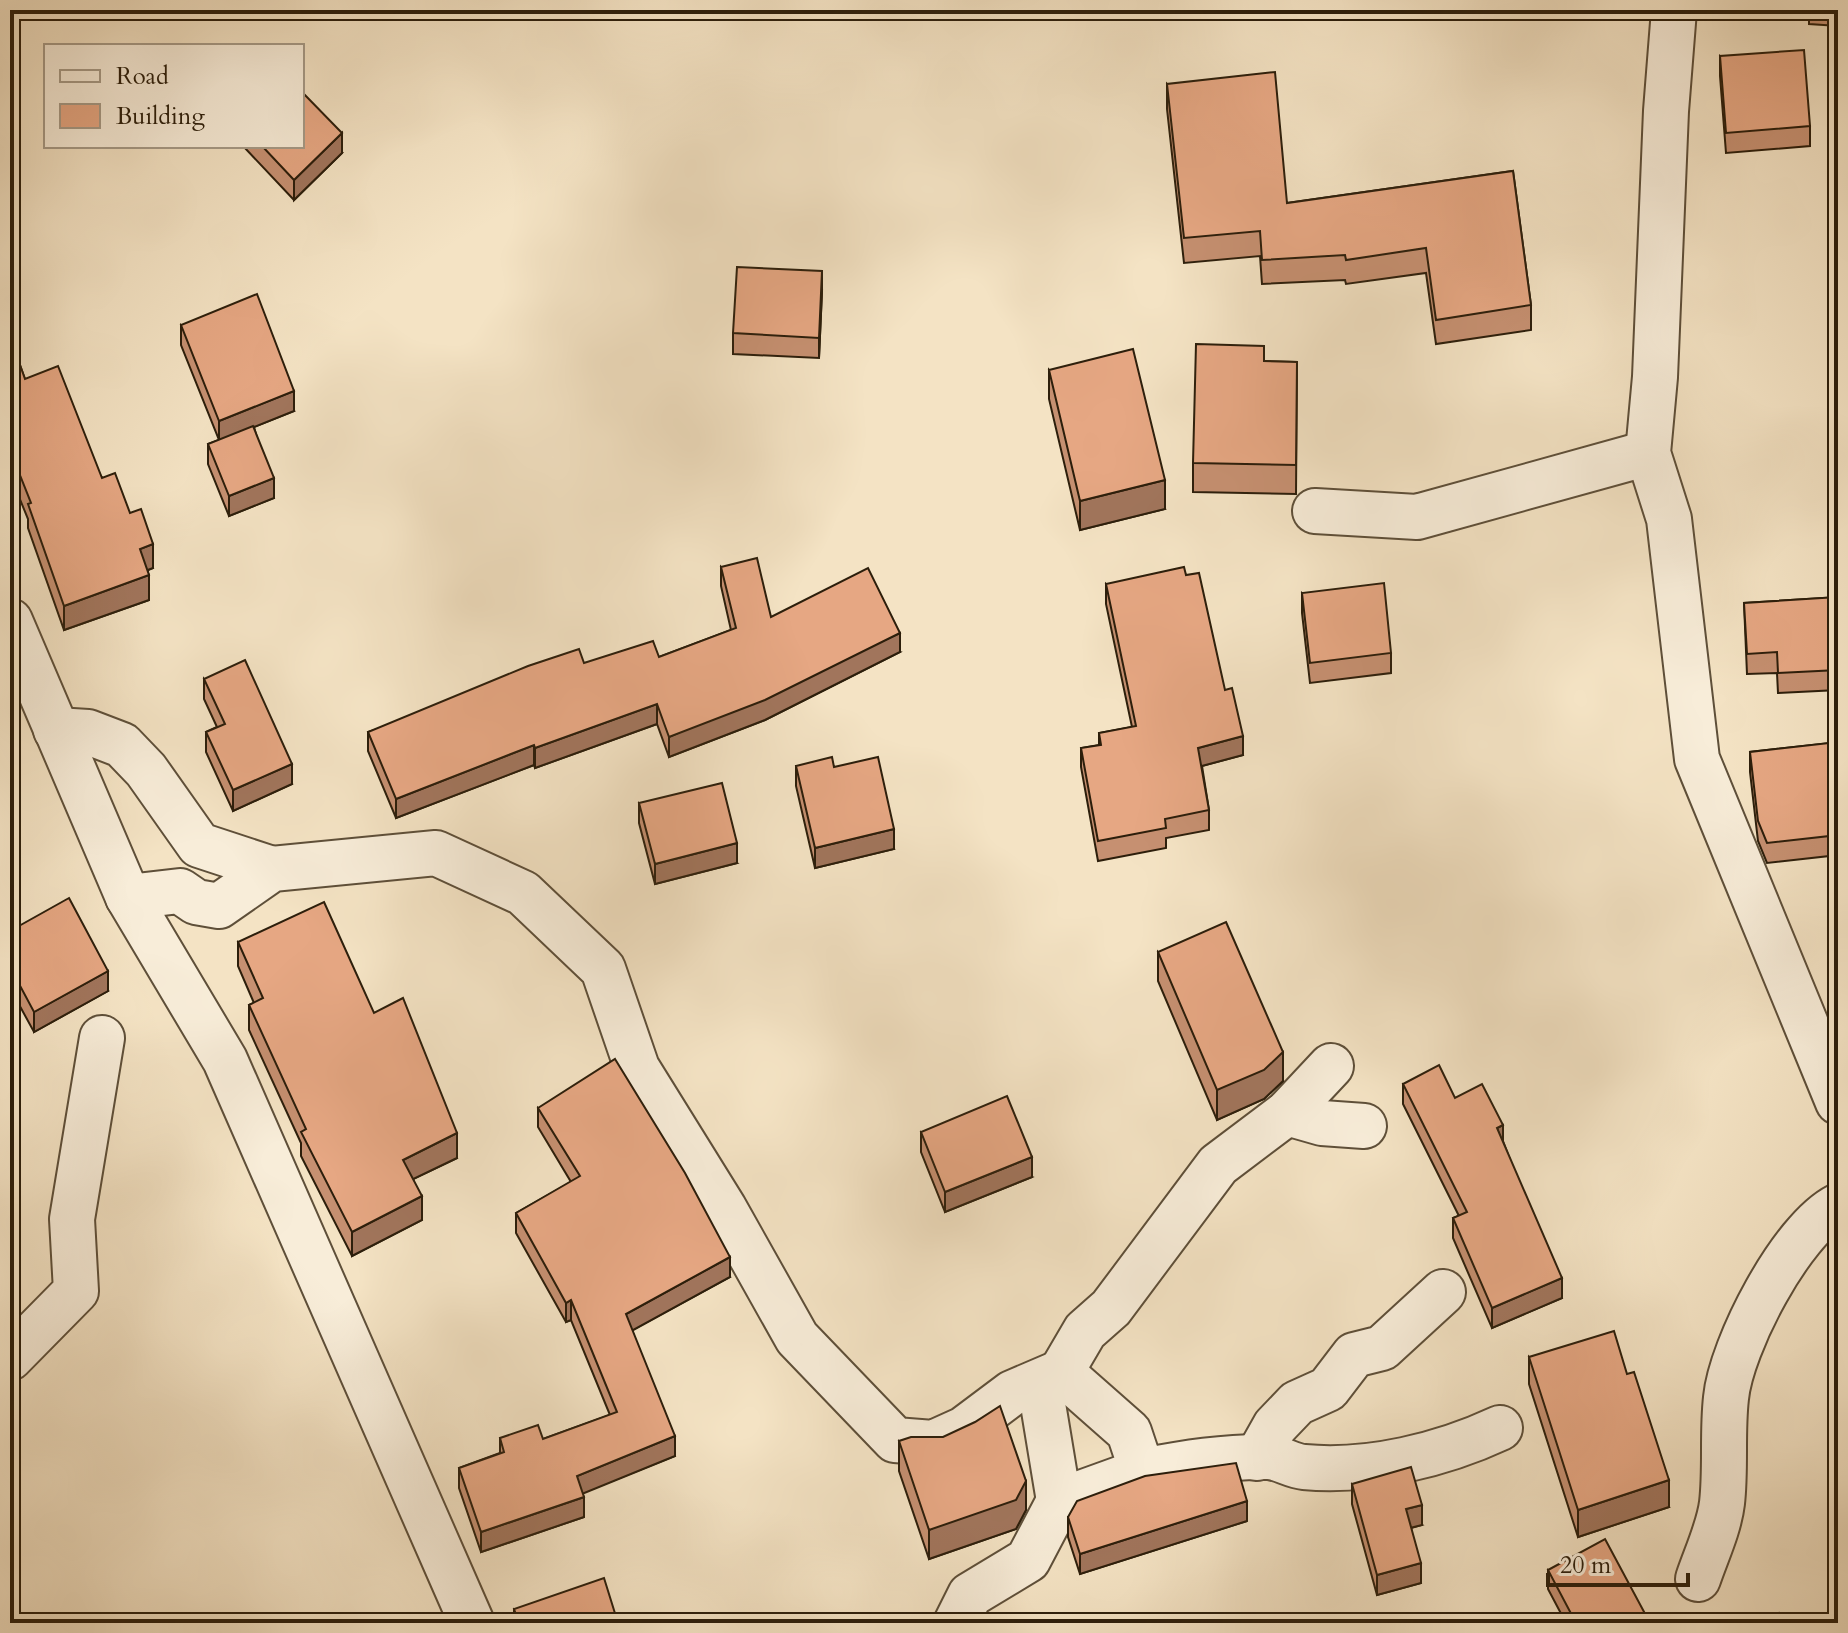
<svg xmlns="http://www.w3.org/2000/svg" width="1848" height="1633" viewBox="0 0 1848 1633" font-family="Cardo,serif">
<rect width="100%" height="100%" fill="#f4e3c4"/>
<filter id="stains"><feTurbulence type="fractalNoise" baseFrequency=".0025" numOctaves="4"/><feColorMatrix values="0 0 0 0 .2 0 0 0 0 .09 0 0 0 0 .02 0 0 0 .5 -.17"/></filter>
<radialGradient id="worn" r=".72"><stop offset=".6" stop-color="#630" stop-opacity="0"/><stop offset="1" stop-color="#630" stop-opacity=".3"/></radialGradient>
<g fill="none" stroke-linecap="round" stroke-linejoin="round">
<defs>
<g id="street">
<polyline points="1674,10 1666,111 1655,377 1648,453 1669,519 1697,759 1838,1102"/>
<polyline points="1315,511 1417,517 1648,453"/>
<polyline points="10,621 128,897 225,1060 472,1623"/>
<polyline points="56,730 88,732 122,745 146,770 199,845 272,869"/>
<polyline points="128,897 180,891 196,902 219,906 272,869 436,853 523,893 603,969 637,1068 724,1208 797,1338 895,1440 933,1443 964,1429 1012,1393 1061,1372"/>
<path d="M 1331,1066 L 1287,1113 L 1218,1165 L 1111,1308 L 1085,1331 L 1061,1372 L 1129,1432 L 1142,1471 C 1184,1463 1226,1456 1269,1457 C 1281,1458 1292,1466 1304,1467 C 1369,1473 1442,1455 1500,1428"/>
<polyline points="1287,1113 1322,1123 1364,1126"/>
<polyline points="10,1358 76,1291 72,1219 102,1038"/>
<polyline points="1257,1458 1275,1426 1297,1403 1328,1389 1354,1355 1382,1348 1443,1292"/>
<polyline points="1059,1501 1041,1392 1061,1372"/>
<path d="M 1698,1579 C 1706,1555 1719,1528 1722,1503 C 1726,1468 1722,1433 1726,1398 C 1731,1346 1791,1230 1838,1206"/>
<polyline points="956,1623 970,1595 1028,1560 1059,1501 1142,1471"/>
</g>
</defs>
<use href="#street" stroke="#5e4f39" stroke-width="48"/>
<use href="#street" stroke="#f8edd9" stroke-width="44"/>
</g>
<g fill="#c69071" stroke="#2c1e0b" stroke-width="2">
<polygon points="1809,10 1838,10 1838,26 1809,24"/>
<polygon points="1720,56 1810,126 1810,146 1726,153 1720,76"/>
<polygon points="1167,84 1287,203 1513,171 1531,305 1531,330 1436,344 1426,273 1346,284 1345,280 1262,284 1260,256 1184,263 1167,109"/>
<polygon points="243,146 302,146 342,153 294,200"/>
<polygon points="822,291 819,358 733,354 733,333"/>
<polygon points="181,325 294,411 254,427 274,498 229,516 208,464 208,444 219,440 181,345"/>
<polygon points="10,337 25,379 130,513 153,568 148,570 149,600 64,630 28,528 28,519 10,475"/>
<polygon points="1264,361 1297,362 1296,494 1193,492 1193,463"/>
<polygon points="1049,370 1165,509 1080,530 1049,399"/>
<polygon points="721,567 771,617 900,652 765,720 669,757 657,724 535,768 534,765 396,818 368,751 368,732 584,663 659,657 731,630 721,586"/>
<polygon points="1106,584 1225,690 1243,755 1202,766 1209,810 1209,830 1166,838 1166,848 1098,861 1081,767 1081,748 1099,745 1099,733 1132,727 1106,604"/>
<polygon points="1302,593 1391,653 1391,673 1310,683 1302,613"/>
<polygon points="1838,597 1838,690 1778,693 1777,673 1747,674 1744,603"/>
<polygon points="204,679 292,784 233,811 206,752 206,732 217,727 204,699"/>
<polygon points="1838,742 1838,855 1767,863 1758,841 1750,772 1750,752"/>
<polygon points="796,766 834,767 894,849 815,868 796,786"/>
<polygon points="639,803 737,863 655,884 639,823"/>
<polygon points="10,931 108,991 34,1032 10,988"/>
<polygon points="238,942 374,1013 457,1158 413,1179 422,1220 352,1256 301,1156 301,1143 249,1030 249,1005 254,1003 238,966"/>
<polygon points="1158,952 1283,1081 1264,1099 1217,1120 1158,981"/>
<polygon points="1403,1084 1455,1098 1503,1141 1562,1298 1492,1328 1453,1238 1453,1218 1459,1216 1403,1104"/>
<polygon points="538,1108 730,1277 632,1330 675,1456 582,1493 584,1517 481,1552 459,1488 459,1468 500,1453 500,1438 543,1439 610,1415 571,1320 566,1322 516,1233 516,1213 571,1182 538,1127"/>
<polygon points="921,1132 1032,1177 945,1212 921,1152"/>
<polygon points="1529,1357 1669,1507 1578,1537 1529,1384"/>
<polygon points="899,1441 1026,1510 1016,1529 929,1559 899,1471"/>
<polygon points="1352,1484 1422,1525 1411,1528 1421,1583 1377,1595 1352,1504"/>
<polygon points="1068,1517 1247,1521 1080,1574 1068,1537"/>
<polygon points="1548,1570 1650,1623 1566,1623 1548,1589"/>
<polygon points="514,1609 618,1623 514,1623"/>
</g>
<g fill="#a1755c" stroke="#2c1e0b" stroke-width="2">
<polygon points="342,133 342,153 294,200 294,180"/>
<polygon points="822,271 822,291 819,358 819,338"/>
<polygon points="294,391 294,411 219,441 219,421"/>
<polygon points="274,478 274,498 229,516 229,496"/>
<polygon points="1165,480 1165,509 1080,530 1080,501"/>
<polygon points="153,544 153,568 140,573 140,549"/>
<polygon points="149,575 149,600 64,630 64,606"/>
<polygon points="900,633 900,652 765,720 669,757 669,737"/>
<polygon points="657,704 657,724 535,768 535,748"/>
<polygon points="1243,736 1243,755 1198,767 1198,748"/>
<polygon points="534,745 534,765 396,818 396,799"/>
<polygon points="292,764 292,784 233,811 233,790"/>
<polygon points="894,829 894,849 815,868 815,848"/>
<polygon points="737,843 737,863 655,884 655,864"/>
<polygon points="108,971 108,991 34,1032 34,1012"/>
<polygon points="1283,1052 1283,1081 1264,1099 1217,1120 1217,1090"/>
<polygon points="1503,1125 1503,1145 1497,1128"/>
<polygon points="457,1133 457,1158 403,1184 403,1160"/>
<polygon points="1032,1157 1032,1177 945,1212 945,1192"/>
<polygon points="422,1196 422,1220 352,1256 352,1232"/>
<polygon points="730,1257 730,1277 626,1334 626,1314"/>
<polygon points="1562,1278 1562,1298 1492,1328 1492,1308"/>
<polygon points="571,1300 571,1320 566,1322 566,1303"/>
<polygon points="675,1436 675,1456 577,1496 577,1476"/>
<polygon points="1669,1480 1669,1507 1578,1537 1578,1510"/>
<polygon points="1026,1481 1026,1510 1016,1529 929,1559 929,1530"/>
<polygon points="584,1497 584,1517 481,1552 481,1532"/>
<polygon points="1247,1501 1247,1521 1080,1574 1080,1554"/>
<polygon points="1422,1505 1422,1525 1406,1529 1406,1509"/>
<polygon points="1421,1563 1421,1583 1377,1595 1377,1575"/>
</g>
<g fill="#e6a783" stroke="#2c1e0b" stroke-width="2">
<polygon points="1804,50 1810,126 1726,133 1720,56"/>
<polygon points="1275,72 1287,203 1513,171 1531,305 1436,320 1426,248 1346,260 1345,255 1262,260 1260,231 1184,238 1167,84"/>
<polygon points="302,92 342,133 294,180 262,146 302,146"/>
<polygon points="737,267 822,271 819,338 733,333"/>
<polygon points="257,294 294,391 219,421 181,325"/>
<polygon points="10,337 25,379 58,366 102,478 115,473 130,513 141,509 153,544 140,549 149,575 64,606 28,504 31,503 10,450"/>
<polygon points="1196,344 1264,346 1264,361 1297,362 1296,465 1193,463"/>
<polygon points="1133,349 1165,480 1080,501 1049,370"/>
<polygon points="253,426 274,478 229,496 208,444"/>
<polygon points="757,558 771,617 868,568 900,633 765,700 669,737 657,704 535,748 534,745 396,799 368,732 528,666 579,649 584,663 653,641 659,657 736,628 721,567"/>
<polygon points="1184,567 1186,575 1199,573 1225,690 1232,688 1243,736 1198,748 1209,810 1165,819 1166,828 1098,841 1081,748 1101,745 1099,733 1136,726 1106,584"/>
<polygon points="1384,583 1391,653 1310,663 1302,593"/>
<polygon points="1838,597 1838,670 1778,673 1777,652 1747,654 1744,603"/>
<polygon points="245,660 292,764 233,790 206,732 225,724 204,679"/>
<polygon points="1838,742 1838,835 1767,843 1758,821 1750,752"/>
<polygon points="832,757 834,767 878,757 894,829 815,848 796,766"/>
<polygon points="722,783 737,843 655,864 639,803"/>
<polygon points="69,898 108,971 34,1012 10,967 10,931"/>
<polygon points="324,902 374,1013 403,998 457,1133 403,1160 422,1196 352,1232 301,1132 306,1129 249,1005 263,998 238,942"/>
<polygon points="1226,922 1283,1052 1264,1070 1217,1090 1158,952"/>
<polygon points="615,1059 685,1173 730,1257 626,1314 675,1436 577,1476 584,1497 481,1532 459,1468 504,1452 500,1438 538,1425 543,1439 617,1412 571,1300 566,1303 516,1213 580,1176 538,1108"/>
<polygon points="1439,1065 1455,1098 1482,1084 1503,1125 1497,1128 1562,1278 1492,1308 1453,1218 1467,1212 1403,1084"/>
<polygon points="1007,1096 1032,1157 945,1192 921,1132"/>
<polygon points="1614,1331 1627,1374 1634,1372 1669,1480 1578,1510 1529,1357"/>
<polygon points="1000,1406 1026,1481 1016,1500 929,1530 899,1441 911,1437 943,1437 975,1422"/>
<polygon points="1236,1463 1247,1501 1080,1554 1068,1517 1077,1501 1145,1476"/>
<polygon points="1411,1467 1422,1505 1406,1509 1421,1563 1377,1575 1352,1484"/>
<polygon points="1605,1539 1650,1623 1576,1623 1548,1570"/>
<polygon points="604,1578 618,1623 519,1623 514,1609"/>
<polygon points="1779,1613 1780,1623 1710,1623"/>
</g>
<rect width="1848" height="1633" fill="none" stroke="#f4e3c4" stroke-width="40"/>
<rect x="12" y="12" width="1824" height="1609" fill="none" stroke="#2c1e0b" stroke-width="4"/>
<rect x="20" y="20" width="1808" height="1593" fill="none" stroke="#2c1e0b" stroke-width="2"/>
<rect x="44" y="44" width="260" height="104" fill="#f8edd9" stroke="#a69a87" stroke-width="2"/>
<rect x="60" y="70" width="40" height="12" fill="#f8edd9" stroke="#a69a87" stroke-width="2"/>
<text x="116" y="84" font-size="24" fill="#2c1e0b">Road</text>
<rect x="60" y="104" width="40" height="24" fill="#e6a783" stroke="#a69a87" stroke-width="2"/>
<text x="116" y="124" font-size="24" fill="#2c1e0b">Building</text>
<path d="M1548 1573v12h140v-12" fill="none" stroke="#2c1e0b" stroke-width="4"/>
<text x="1560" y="1573" font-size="24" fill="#2c1e0b" stroke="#f8edd9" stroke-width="6" paint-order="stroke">20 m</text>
<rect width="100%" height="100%" filter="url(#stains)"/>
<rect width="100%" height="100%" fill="url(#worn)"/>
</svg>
